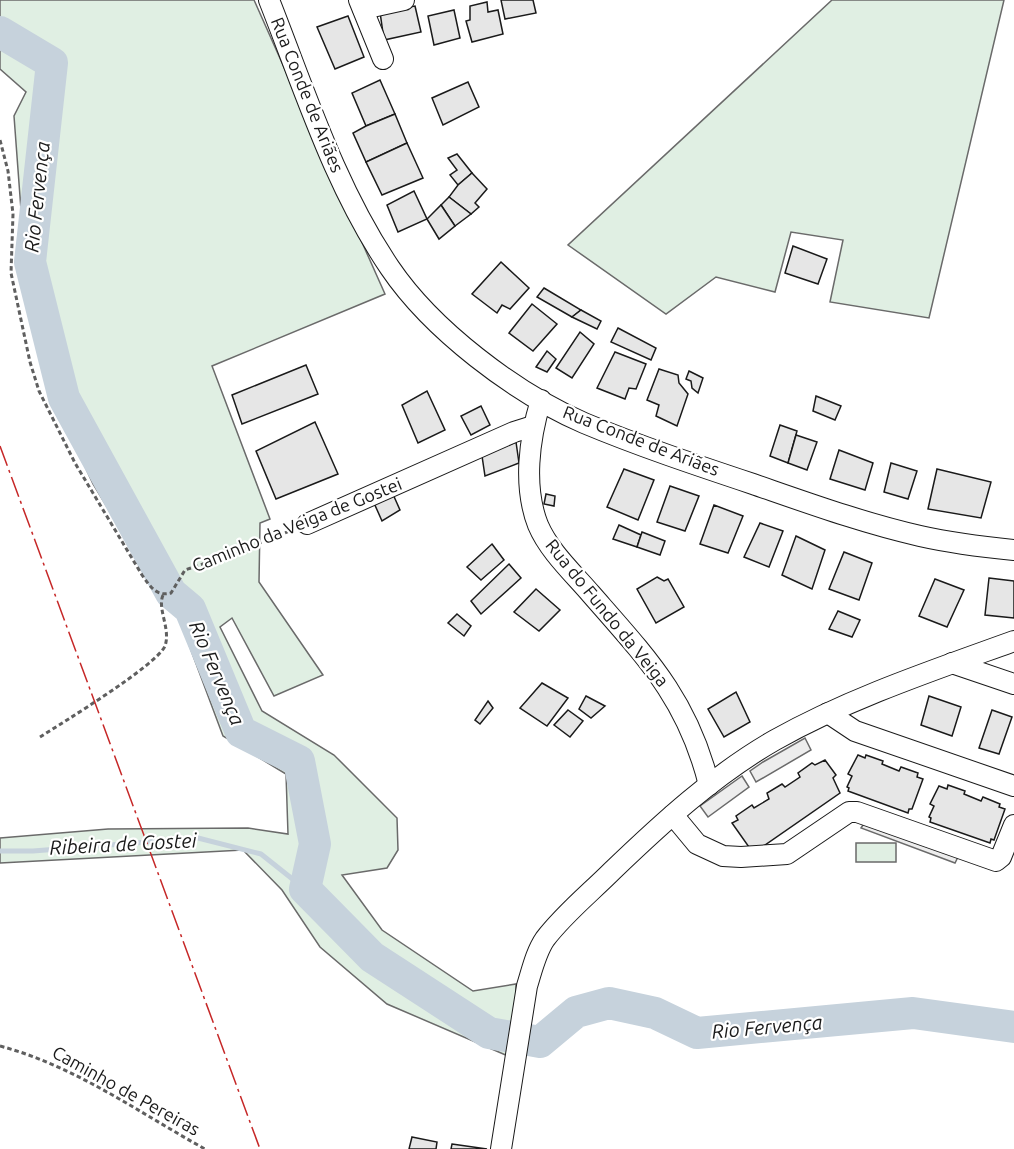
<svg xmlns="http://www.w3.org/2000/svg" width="1014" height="1149" viewBox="0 0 1014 1149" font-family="Ubuntu,sans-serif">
<rect width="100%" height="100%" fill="#fff"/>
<g fill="#e0efe3" stroke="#6a6a6a" stroke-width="1.5">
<polygon points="0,0 254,0 385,294 212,366 270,519 260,523 259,582 323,675 274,696 232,618 220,627 262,711 334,755 397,818 398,850 387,868 342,875 382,930 473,991 516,984 515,1059 387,1004 320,947 282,890 243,850 0,863 0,838 108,829 248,828 288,834 286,774 223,736 179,618 148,574 93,484 44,378 26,277 14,116 26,92 0,69"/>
<polygon points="832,0 1004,0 929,318 830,302 843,240 791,232 775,292 716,277 666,314 568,245"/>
<rect x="856" y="843" width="40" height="19"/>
</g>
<g fill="#ededed" stroke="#6a6a6a" stroke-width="1.5">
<polygon points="805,738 811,750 756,782 750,771 763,762"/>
<polygon points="742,776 749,787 708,817 700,806"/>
<polygon points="865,822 959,855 955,863 861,828"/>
</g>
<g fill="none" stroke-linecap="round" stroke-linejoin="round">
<polyline stroke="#c6d2dc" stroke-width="5" points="0,851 33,851 198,838 261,854 305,889"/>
<polyline stroke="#c6d2dc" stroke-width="32" points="0,32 52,63 30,262 64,398 171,593 190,609 241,732 299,761 315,844 305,889 372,957 489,1033 540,1042 576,1012 609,1003 655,1013 697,1033 913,1013 1014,1027"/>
</g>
<g fill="#e6e6e6" stroke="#1a1a1a" stroke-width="1.5">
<polygon points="501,0 533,0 536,13 505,19"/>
<polygon points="487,2 488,12 498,10 503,34 472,42 466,21 470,20 470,6"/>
<polygon points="415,6 421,32 384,40 380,12"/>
<polygon points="454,10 460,38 434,45 428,16"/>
<polygon points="348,16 364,57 335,69 317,27"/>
<polygon points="380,80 395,114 366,126 352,93"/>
<polygon points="468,82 479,107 443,125 432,98"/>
<polygon points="395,114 407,143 366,162 353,133 366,126"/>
<polygon points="407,143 423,178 382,195 366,162"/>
<polygon points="457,154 472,173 458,185 450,175 457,170 448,158"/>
<polygon points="472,173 487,189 475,203 479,207 471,214 449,197 458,185"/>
<polygon points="414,191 427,219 398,232 387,205"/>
<polygon points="449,197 471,214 455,226 441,205"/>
<polygon points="441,205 455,226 439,239 427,219"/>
<polygon points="793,246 827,259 818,284 785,273"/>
<polygon points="501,262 529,288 510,309 502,305 497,313 472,294"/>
<polygon points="544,288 581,310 572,317 537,297"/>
<polygon points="532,304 557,324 533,351 509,333"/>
<polygon points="581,310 601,321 597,329 572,317"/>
<polygon points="618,328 656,348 651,360 611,342"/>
<polygon points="580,332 594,344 572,378 556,368"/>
<polygon points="547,351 556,359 547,372 536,367"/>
<polygon points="615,352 646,364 636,389 629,388 625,399 597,388"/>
<polygon points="306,365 318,394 242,424 232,395"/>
<polygon points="659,369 678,375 679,383 688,394 677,426 656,416 659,405 647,400"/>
<polygon points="689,371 703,378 698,393 692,388 691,381 686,379"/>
<polygon points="427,391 445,430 418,443 402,405"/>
<polygon points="816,396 841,406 835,420 813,411"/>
<polygon points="481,406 490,425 471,435 461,416"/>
<polygon points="315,422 338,474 276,499 256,451"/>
<polygon points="780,425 797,431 788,463 770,456"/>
<polygon points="796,435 817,442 807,470 788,463"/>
<polygon points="516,442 519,463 485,476 482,456"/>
<polygon points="839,450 873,463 865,490 830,479"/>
<polygon points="891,463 917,471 908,499 884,492"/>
<polygon points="624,469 654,480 638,520 607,507"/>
<polygon points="937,469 991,482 981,518 928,509"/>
<polygon points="670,486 699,496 685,531 657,522"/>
<polygon points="392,492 400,510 382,521 374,503"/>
<polygon points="546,494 555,496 554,506 544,504"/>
<polygon points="714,505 743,516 728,553 700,544"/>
<polygon points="760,523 783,531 769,567 744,557"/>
<polygon points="619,525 641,535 637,547 613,539"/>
<polygon points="642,532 665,541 660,555 637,547"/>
<polygon points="796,536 825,550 812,589 782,575"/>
<polygon points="492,544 504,560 481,580 467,567"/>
<polygon points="844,552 872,563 859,600 829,589"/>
<polygon points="509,564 521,578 481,614 471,601"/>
<polygon points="657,577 664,581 668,579 684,607 656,623 637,589"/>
<polygon points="989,578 1014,581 1014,618 985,615"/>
<polygon points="935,579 964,590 947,627 919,616"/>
<polygon points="536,589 560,610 539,631 514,612"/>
<polygon points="838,611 860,620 852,637 829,629"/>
<polygon points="457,614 471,626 464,636 448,623"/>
<polygon points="542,683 568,698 547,726 520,708"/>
<polygon points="736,692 750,722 724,737 708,709"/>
<polygon points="586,696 605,706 591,718 579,709"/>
<polygon points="929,696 961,707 952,736 921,725"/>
<polygon points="488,701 493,708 480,724 475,720"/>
<polygon points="568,710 583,721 570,737 554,725"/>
<polygon points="992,710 1012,717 999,754 979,748"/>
<polygon points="858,755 865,758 866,755 883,761 882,764 899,771 901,767 918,773 917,777 923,779 912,809 909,809 908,813 848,791 849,788 847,787 852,776 848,774"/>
<polygon points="825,760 836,775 833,778 840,793 755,852 751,850 732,823 738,820 736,816 752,805 754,808 769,799 767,793 782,784 785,787 800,777 798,773 812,763 815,765"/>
<polygon points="948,785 965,791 964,794 981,801 983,797 1000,804 999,807 1005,809 994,840 991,839 990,843 930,822 931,818 929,817 934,806 930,804 939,786 947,789"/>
<polygon points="412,1137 437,1142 436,1149 409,1149"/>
<polygon points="452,1144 487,1149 451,1149"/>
</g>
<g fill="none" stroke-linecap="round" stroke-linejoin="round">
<defs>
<g id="minor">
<path d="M 269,0 C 305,91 335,187 390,268 C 432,330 515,393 584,423 C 639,446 696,465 753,484 C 808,503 863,523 920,536 C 951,543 983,547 1014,550"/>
<polyline points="359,0 383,59"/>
<polyline points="363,9 404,0"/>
<path d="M 541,400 C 529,439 523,487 538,525 C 549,551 573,573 591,594 C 647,658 688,700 709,785"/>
<polyline points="307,524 514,432 533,426"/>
<polyline points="952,663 1014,684"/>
<polyline points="828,713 855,731 1014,786"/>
<polyline points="673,815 697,844 723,856 741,857 787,854 849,812 857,812 996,861 1001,857 1014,825"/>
<path d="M 501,1149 L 527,986 C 532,970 536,952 545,939 C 564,914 590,893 612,871 C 662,823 714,775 775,740 C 850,698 934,670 1014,641"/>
</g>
</defs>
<use href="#minor" stroke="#1a1a1a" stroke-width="22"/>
<g stroke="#5f5f5f" stroke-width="3" stroke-dasharray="4.5 3" stroke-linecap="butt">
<path d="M 0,140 L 8,171 L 13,214 L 11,273 L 30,362 L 39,391 L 75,463 L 142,575 C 150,586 156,597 171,593 L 185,570 L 230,555 L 292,530"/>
<path d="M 40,737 C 62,723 157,665 165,646 C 171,629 157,609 163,595"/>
<path d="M 0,1046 C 75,1066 138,1112 205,1149"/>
</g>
<use href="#minor" stroke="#fff" stroke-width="20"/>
<polyline stroke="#c62828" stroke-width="1.5" stroke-dasharray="21 4.5 3 4.5" stroke-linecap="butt" points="0,446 260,1149"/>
</g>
<g text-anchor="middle" stroke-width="4.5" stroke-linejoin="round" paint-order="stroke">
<g font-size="18" fill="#1a1a1a" stroke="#fff">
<text transform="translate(307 95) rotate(68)" y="6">Rua Conde de Ariães</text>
<text transform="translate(641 441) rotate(21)" y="6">Rua Conde de Ariães</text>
<text transform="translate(297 525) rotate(-22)" y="6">Caminho da Veiga de Gostei</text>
<text transform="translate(607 613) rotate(51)" y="6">Rua do Fundo da Veiga</text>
<text transform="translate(126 1091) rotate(29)" y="6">Caminho de Pereiras</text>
</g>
<g font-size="20" font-style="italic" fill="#1a1a1a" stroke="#fff">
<text transform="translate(37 197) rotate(-84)" y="7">Rio Fervença</text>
<text transform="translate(217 673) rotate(67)" y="7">Rio Fervença</text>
<text transform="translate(123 844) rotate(-3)" y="7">Ribeira de Gostei</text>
<text transform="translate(767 1027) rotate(-5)" y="7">Rio Fervença</text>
</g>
</g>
</svg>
